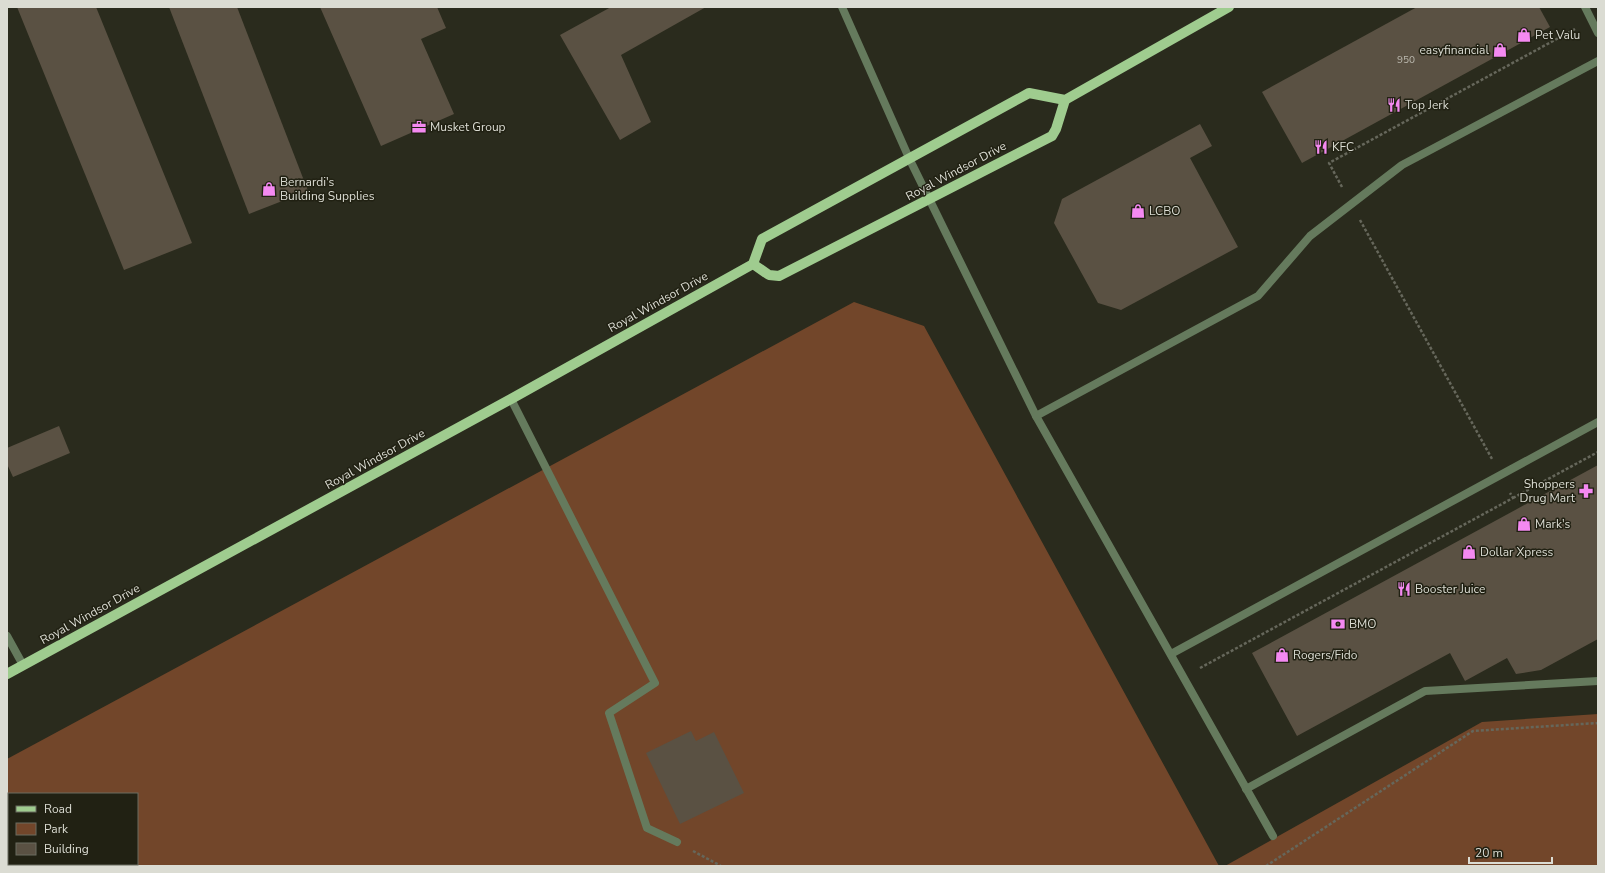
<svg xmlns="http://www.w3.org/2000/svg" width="1605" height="873" viewBox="0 0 1605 873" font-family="'Nunito Sans',sans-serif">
<rect width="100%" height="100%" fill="#2a2b1d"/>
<g fill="#72462a" fill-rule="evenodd">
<path d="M 854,302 L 924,326 L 1219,866 L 7,866 L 7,759 ZM 9,794 L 137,794 L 137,864 L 9,864 Z"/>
<polygon points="1598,714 1598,866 1225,866 1482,722"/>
</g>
<g fill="#5a5143">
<polygon points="17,7 96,7 192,243 124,270"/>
<polygon points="169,7 237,7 308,191 249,214"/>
<polygon points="320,7 437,7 446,28 421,39 454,114 381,146"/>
<polygon points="611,7 706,7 621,55 651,122 620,140 560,35"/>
<polygon points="1417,7 1539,7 1550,27 1302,163 1262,92"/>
<polygon points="1200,124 1212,146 1190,158 1238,247 1121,310 1098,303 1054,223 1062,199"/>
<polygon points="59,426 70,453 13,477 7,464 7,448"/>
<polygon points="1598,465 1598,639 1541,670 1516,674 1507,658 1465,681 1450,653 1297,736 1252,653"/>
<polygon points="691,731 696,741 714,732 744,793 680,824 646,753"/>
</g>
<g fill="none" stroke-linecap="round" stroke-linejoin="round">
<g stroke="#66675b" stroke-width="2.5" stroke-dasharray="3 2" stroke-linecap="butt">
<polyline points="1342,187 1329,163 1575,29"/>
<polyline points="1360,220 1492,459"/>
<polyline points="1513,498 1598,452"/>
<polyline points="1200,668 1513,498 1510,493"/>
<polyline points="693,851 721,866"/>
<polyline points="1266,866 1473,731 1598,723"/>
</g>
<g stroke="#657a5d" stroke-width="8">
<polyline points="842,7 909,158 1036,416 1273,836"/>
<polyline points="1585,7 1598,33"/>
<polyline points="511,399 655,683 609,713 647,828 677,842"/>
<polyline points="1036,416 1258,296 1310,236 1402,165 1598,61"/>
<polyline points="7,636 23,665"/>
<polyline points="1171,654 1598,422"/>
<polyline points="1246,789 1425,691 1598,681"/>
</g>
<g stroke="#9fcc8f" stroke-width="10">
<polyline points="753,264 769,275 779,276 1052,136 1056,129 1065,100"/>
<polyline points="7,674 511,399 753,264 762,239 1029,93 1065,100 1229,7"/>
</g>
</g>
<defs>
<symbol id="shop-bare" viewBox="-9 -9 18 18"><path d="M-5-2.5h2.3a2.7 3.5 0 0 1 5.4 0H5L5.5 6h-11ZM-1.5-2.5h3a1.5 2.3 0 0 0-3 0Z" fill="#f489f1" stroke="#212113" stroke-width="2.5" paint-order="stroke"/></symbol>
<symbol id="restaurant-bare" viewBox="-9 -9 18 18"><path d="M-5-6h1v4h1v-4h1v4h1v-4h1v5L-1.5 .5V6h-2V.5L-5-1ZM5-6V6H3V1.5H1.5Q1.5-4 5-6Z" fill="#f489f1" stroke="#212113" stroke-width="2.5" paint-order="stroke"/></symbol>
<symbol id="office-bare" viewBox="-9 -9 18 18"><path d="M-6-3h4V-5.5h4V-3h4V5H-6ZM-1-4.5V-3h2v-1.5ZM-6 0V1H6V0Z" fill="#f489f1" stroke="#212113" stroke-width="2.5" paint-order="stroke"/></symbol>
<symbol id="pharmacy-bare" viewBox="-9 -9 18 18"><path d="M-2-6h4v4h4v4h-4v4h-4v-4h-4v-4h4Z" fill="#f489f1" stroke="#212113" stroke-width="2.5" paint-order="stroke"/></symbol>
<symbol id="bank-bare" viewBox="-9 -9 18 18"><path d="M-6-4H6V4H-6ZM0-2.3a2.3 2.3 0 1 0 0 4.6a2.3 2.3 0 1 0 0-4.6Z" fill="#f489f1" stroke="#212113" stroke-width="2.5" paint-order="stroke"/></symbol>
</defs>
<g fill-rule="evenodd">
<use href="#shop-bare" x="1514" y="25" width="20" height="20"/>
<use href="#shop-bare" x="1490" y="40" width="20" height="20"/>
<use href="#restaurant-bare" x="1384" y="95" width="20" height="20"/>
<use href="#office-bare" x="409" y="117" width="20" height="20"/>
<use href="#restaurant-bare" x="1311" y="137" width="20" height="20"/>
<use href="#shop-bare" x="259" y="179" width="20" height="20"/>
<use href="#shop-bare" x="1128" y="201" width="20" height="20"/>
<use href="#pharmacy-bare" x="1576" y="481" width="20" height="20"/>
<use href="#shop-bare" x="1514" y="514" width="20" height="20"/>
<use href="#shop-bare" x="1459" y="542" width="20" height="20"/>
<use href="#restaurant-bare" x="1394" y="579" width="20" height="20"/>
<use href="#bank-bare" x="1328" y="614" width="20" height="20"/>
<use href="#shop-bare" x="1272" y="645" width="20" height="20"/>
</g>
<g text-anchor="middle" stroke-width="3" stroke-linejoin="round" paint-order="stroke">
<g font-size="10" fill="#bbb9af">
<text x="1406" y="63">950</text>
</g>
<g font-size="12" fill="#dbdcd3" stroke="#212113" text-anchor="start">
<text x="1535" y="39">Pet Valu</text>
<text x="1489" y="54" text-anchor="end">easyfinancial</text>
<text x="1405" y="109">Top Jerk</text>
<text x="430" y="131">Musket Group</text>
<text x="1332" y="151">KFC</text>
<text x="280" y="186">Bernardi's<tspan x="280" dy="14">Building Supplies</tspan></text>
<text x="1149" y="215">LCBO</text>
<text x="1575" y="488" text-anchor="end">Shoppers<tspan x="1575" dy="14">Drug Mart</tspan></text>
<text x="1535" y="528">Mark's</text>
<text x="1480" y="556">Dollar Xpress</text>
<text x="1415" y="593">Booster Juice</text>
<text x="1349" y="628">BMO</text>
<text x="1293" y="659">Rogers/Fido</text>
</g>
<g font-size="12" fill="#dbdcd3" stroke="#212113">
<text transform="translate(956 171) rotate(-28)" y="4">Royal Windsor Drive</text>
<text transform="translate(658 302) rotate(-29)" y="4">Royal Windsor Drive</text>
<text transform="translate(375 459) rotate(-29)" y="4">Royal Windsor Drive</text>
<text transform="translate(90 614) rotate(-29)" y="4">Royal Windsor Drive</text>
</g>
</g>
<rect width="1605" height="873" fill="none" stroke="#dbdcd3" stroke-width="16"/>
<rect x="8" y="793" width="130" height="72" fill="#212113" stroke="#6b6c60"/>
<rect x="16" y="806" width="20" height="6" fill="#9fcc8f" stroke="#6b6c60"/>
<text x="44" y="813" font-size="12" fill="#dbdcd3">Road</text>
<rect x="16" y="823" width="20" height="12" fill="#72462a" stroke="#6b6c60"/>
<text x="44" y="833" font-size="12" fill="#dbdcd3">Park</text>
<rect x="16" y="843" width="20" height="12" fill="#5a5143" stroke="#6b6c60"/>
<text x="44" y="853" font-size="12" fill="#dbdcd3">Building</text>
<path d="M1469 857v6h83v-6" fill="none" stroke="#dbdcd3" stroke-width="2"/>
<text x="1475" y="857" font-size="12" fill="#dbdcd3" stroke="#212113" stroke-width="3" paint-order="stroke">20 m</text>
</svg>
